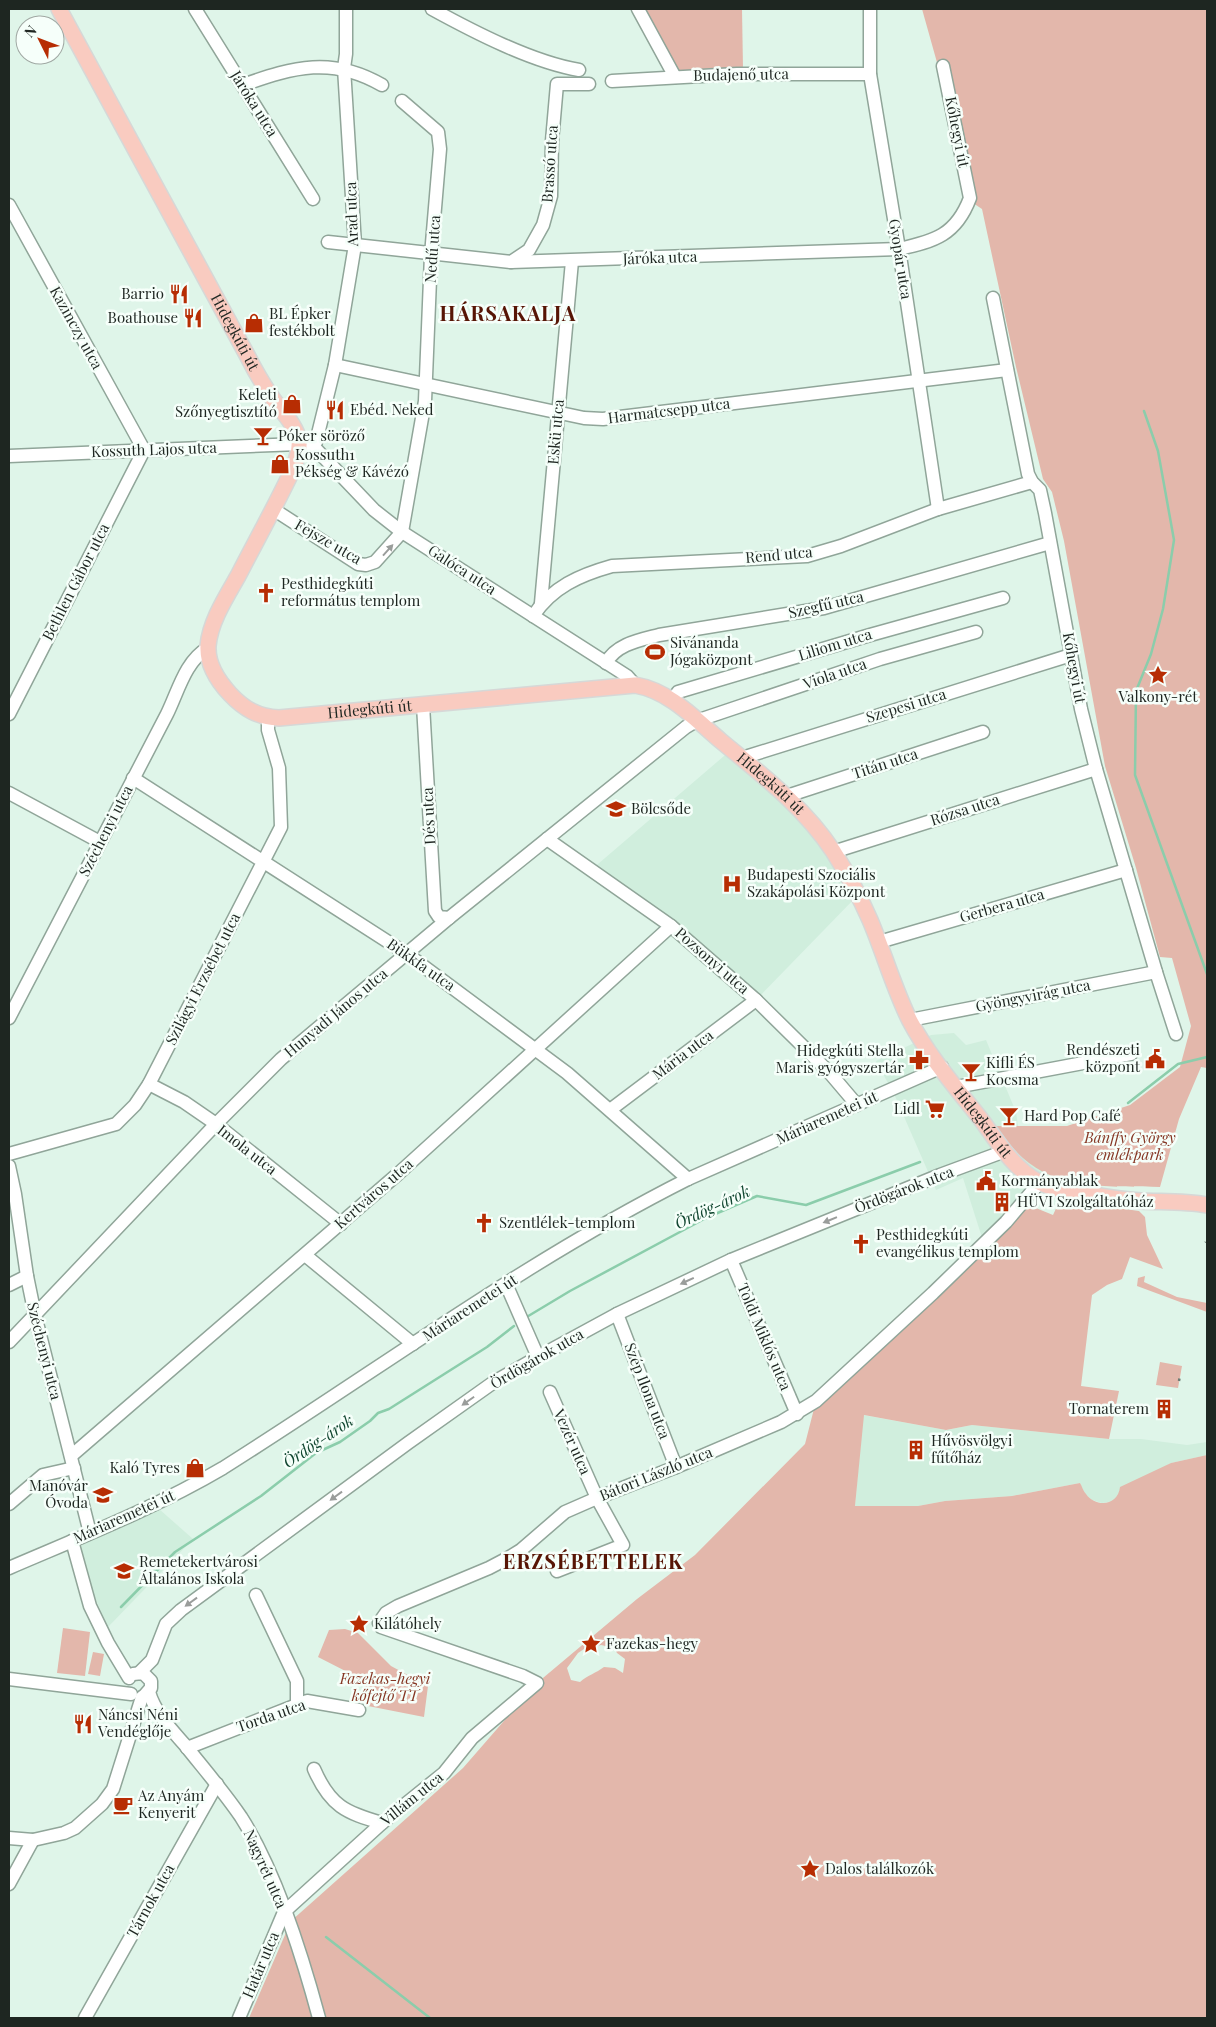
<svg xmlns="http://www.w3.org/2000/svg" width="1216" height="2027" viewBox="0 0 1216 2027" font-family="'Playfair Display',serif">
<rect width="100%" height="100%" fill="#dff5e9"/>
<g fill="#d0eedd">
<polygon points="731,750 787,796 858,895 756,1000 591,870"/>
<polygon points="954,1033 966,1045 986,1040 1016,1112 1018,1126 995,1126 1016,1151 1028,1162 1050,1176 1026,1204 985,1247 963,1178 936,1190 895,1096 876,1061 931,1035"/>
<polygon points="863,1415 946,1430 972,1425 1109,1439 1141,1439 1187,1445 1207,1442 1207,1455 1171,1463 1119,1495 1114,1501 1102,1503 1092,1500 1085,1494 1080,1483 1012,1496 945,1501 918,1506 855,1507"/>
<polygon points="159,1509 193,1539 108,1627 92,1591 81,1551 81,1546 84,1543"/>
</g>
<g fill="#e3b7ab" fill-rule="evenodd">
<polygon points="642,9 742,9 743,69 677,73"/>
<path d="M 922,9 L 1207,9 L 1207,1068 L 1201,1067 L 1179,1119 L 1160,1187 C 1116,1186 1065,1191 1029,1163 C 1016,1153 1005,1139 995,1126 L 1067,1126 L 1130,1105 L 1180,1067 L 1191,1026 L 1172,958 L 1160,957 L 1136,868 L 1105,766 L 1064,541 L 1052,492 L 1043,479 L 1016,367 L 982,209 L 967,199 L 938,66 Z"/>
<path d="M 1060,1200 L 1139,1211 L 1145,1217 L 1147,1235 L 1163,1269 L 1130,1257 L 1122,1279 L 1107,1285 L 1092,1295 L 1081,1386 L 1119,1391 L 1109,1439 L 972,1425 L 946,1430 L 864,1415 L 855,1506 L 918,1506 L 945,1501 L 1012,1496 L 1080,1483 C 1082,1486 1083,1491 1086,1494 C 1096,1508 1118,1506 1120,1487 L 1171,1463 L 1207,1455 L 1207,2018 L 249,2018 L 291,1921 L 463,1768 L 537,1683 L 637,1599 L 695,1555 L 805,1444 L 816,1401 L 1026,1204 L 1053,1215 ZM 601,1645 L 614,1648 L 617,1653 L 625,1659 L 623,1673 L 615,1668 L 604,1667 C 596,1673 588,1675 580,1682 L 571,1680 L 567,1668 L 578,1653 L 584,1649 Z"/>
<polygon points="1145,1276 1144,1282 1177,1297 1207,1303 1207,1312 1137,1286 1138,1278"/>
<polygon points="1160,1362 1182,1366 1178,1388 1156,1385"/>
<polygon points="63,1628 90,1632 85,1676 57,1673"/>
<polygon points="345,1629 358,1633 391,1666 428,1686 424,1717 368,1706 363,1680 318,1657 329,1630"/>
<polygon points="93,1652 104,1654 100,1676 88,1674"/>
</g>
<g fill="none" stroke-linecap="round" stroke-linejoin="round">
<g stroke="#8bcdab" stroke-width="2.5">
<polyline points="1144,411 1158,451 1174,540 1163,609 1151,654 1136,691 1135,775 1207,974"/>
<polyline points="1128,1103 1178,1064 1207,1057"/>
<polyline points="525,1318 570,1291 706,1218 757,1196 806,1205 920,1162"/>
<polyline points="121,1607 175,1552 261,1496 316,1453 340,1442 370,1421 378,1413 389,1409 487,1347 514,1326"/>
<polyline points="326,1937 430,2018"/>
</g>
<defs>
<g id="minor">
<polyline points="195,9 313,199"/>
<path d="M 432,9 C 474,32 532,62 579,70"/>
<polyline points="638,9 675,77"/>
<polyline points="870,9 870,74 899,249 938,509"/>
<polyline points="612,81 737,74 870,74"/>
<path d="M 243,85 C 294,67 332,56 382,85"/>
<polyline points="9,205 144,450"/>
<path d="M 328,242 L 511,262 L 899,249 C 935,241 956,235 970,198 L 943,66"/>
<polyline points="511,262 529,250 543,225 551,196 552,141 557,84 589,84"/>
<polyline points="993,298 1028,474 1032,482 1040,490 1045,513 1081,709 1096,769 1156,972 1176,1034"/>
<polyline points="335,365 584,418 603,419 1007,370"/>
<polyline points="313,446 316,442 335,365 355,245 344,68 346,54 346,9"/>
<polyline points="9,456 299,444 313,446 374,510 402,532 627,676 635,685"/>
<polyline points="273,509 358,564 366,565 375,562 402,532 425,401 431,255 440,149 438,132 402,101"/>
<polyline points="541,603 572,261"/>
<path d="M 533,616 C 552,587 580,575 612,566 L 807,556 L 841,546 L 938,509 L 1032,482"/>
<path d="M 606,663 C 616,644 640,640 659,635 L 824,608 L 1050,543"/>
<polyline points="672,700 678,692 870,635 1003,598"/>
<polyline points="423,705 435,911 439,917 449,918"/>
<polyline points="9,714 144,450"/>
<polyline points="742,758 1071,655"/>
<polyline points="133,778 407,954 567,1073 688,1179"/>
<polyline points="9,793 100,842"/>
<polyline points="787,796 983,732"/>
<polyline points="547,839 671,926 756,1000 829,1072 857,1105"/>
<polyline points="833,852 1096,769"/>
<polyline points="879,942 1126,870"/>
<path d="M 9,1018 C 61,917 114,816 167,714 C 178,692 185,661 208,648"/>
<polyline points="910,1020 1156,972"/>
<polyline points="149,1084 184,1102 216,1124 341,1224"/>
<polyline points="956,1087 1131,1054"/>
<polyline points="610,1110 756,1000"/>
<polyline points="9,1154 116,1124 135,1105 149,1084 281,827 279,768 268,730 268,718"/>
<polyline points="9,1166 15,1194 27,1276 35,1315 90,1533"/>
<polyline points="305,1255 413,1344"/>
<polyline points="731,1260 797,1414"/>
<polyline points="506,1284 538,1357"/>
<polyline points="9,1285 27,1276"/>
<polyline points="617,1314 676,1467"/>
<polyline points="9,1342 216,1124 281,1059 449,918 686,727 696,721 880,659 976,632"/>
<polyline points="550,1392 597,1498 623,1545 557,1571"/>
<polyline points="71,1456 399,1173 671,926"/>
<polyline points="9,1504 43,1475 74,1468"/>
<polyline points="72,1541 90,1606 108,1643 129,1678"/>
<path d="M 9,1568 C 81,1537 155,1508 223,1468 C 377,1371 525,1261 688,1179 L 942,1067"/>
<polyline points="256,1595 297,1681 297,1704"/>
<polyline points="139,1673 152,1660 166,1624 181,1610 408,1443 494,1382 538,1357 617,1314 731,1260 940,1175 1005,1151"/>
<polyline points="133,1674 143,1673 151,1681 151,1688 144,1696"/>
<polyline points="9,1679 131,1694"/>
<path d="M 149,1692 C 155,1713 171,1729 185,1745 C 204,1769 224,1792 241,1817 C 276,1872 302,1955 319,2018"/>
<polyline points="187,1748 307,1701 359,1710"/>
<path d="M 314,1769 C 330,1806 346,1813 382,1823"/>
<polyline points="9,1838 33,1840 64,1833 75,1828 102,1804 113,1789 142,1697"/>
<polyline points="9,1884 33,1840"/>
<polyline points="85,2018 217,1784"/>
<polyline points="239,2018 284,1912 382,1823 444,1773 472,1738 537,1683 523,1676 381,1627 379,1623 386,1613 398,1606 489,1568 508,1558 521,1550 565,1512 597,1498 676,1467 781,1422 816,1401 933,1293 1006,1222 1040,1182"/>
</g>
<g id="major">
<path id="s1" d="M 59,9 L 247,355 C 254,369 262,383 271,396 C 280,410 296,424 299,441 C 300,451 296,462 292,471 C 275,507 256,541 238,576 C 226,597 210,622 208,646 C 207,664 218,681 230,694 C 244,709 258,717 279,718 L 635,685 C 670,691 695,719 721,741 C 762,775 803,806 833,851 C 847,873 860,897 870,920 C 884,953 894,989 910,1021 C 929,1057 958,1090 983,1122 C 998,1143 1015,1170 1039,1182 C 1055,1190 1074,1192 1092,1195 C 1108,1197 1125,1200 1141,1201 C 1163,1202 1185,1201 1207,1205"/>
</g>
</defs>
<use href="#minor" stroke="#90a599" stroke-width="15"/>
<use href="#major" stroke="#d6d8d7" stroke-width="18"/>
<use href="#minor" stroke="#fff" stroke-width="12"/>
<use href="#major" stroke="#f9cbc0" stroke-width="15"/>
<polyline stroke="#6d7b73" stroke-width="1" points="1205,1242 1207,1243"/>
<polyline stroke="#6d7b73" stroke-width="2.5" stroke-dasharray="2.5 5" stroke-linecap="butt" points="1179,1381 1180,1375"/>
</g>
<defs><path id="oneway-solid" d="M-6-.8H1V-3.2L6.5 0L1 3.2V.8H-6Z" transform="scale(1.25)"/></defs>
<g fill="#9a9d9b">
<use href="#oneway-solid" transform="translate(388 550) rotate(-48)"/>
<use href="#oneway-solid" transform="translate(830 1220) rotate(158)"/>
<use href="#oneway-solid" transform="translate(687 1281) rotate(155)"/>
<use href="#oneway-solid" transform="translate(468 1401) rotate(145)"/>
<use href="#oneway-solid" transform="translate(336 1496) rotate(144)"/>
<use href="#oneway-solid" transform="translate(191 1602) rotate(144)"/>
</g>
<defs>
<symbol id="restaurant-bare" viewBox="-9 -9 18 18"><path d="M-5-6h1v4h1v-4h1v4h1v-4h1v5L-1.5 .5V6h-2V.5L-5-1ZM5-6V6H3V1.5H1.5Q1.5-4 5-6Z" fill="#b72d03" stroke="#f6fffa" stroke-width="2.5" paint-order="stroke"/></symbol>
<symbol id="shop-bare" viewBox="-9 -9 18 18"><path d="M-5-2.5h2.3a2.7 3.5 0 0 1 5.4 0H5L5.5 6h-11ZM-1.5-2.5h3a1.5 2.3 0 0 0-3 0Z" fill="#b72d03" stroke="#f6fffa" stroke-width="2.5" paint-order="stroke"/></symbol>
<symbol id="bar-bare" viewBox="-9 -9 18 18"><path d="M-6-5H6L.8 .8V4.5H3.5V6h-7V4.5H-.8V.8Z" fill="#b72d03" stroke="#f6fffa" stroke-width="2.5" paint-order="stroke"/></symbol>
<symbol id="church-bare" viewBox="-9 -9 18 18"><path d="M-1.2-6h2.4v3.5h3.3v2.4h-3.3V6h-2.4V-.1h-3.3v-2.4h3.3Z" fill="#b72d03" stroke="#f6fffa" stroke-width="2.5" paint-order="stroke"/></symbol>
<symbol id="stadium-bare" viewBox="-9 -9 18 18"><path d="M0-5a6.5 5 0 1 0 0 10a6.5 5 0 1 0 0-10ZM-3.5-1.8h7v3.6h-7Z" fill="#b72d03" stroke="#f6fffa" stroke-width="2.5" paint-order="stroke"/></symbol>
<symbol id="sight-bare" viewBox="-9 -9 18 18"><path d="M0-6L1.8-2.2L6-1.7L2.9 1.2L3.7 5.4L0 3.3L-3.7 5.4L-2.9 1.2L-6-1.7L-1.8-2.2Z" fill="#b72d03" stroke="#f6fffa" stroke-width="2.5" paint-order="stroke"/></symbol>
<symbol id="school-bare" viewBox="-9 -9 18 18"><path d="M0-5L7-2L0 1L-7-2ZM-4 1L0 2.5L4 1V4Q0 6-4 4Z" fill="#b72d03" stroke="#f6fffa" stroke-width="2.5" paint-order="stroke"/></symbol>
<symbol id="hospital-bare" viewBox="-9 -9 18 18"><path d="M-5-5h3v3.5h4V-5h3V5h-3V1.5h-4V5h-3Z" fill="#b72d03" stroke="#f6fffa" stroke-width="2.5" paint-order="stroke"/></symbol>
<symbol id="civic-bare" viewBox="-9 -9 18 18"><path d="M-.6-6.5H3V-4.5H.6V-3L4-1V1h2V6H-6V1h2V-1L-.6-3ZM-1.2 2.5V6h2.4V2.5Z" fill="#b72d03" stroke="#f6fffa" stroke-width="2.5" paint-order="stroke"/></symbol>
<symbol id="pharmacy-bare" viewBox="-9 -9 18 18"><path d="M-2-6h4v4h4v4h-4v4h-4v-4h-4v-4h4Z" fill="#b72d03" stroke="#f6fffa" stroke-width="2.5" paint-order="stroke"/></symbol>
<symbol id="supermarket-bare" viewBox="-9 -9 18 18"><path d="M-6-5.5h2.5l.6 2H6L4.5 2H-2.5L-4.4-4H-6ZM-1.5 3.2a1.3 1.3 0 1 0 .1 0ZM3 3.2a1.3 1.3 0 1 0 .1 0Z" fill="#b72d03" stroke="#f6fffa" stroke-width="2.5" paint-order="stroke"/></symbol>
<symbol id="building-bare" viewBox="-9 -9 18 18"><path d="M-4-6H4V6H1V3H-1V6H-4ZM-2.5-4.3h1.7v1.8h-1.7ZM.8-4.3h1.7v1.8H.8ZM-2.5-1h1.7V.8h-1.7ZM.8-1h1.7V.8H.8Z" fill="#b72d03" stroke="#f6fffa" stroke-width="2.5" paint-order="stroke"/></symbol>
<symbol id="cafe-bare" viewBox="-9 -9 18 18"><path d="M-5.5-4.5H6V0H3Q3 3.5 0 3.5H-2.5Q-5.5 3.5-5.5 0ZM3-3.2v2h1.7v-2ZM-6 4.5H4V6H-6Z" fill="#b72d03" stroke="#f6fffa" stroke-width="2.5" paint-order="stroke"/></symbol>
</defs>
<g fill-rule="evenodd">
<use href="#restaurant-bare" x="165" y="280" width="28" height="28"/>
<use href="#restaurant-bare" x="179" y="304" width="28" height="28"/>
<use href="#shop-bare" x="240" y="309" width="28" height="28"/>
<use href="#shop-bare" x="278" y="390" width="28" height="28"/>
<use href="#restaurant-bare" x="321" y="396" width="28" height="28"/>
<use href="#bar-bare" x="249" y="422" width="28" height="28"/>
<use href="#shop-bare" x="266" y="450" width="28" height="28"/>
<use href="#church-bare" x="252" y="579" width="28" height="28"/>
<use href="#stadium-bare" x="641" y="638" width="28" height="28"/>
<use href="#sight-bare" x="1144" y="661" width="28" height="28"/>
<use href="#school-bare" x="602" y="795" width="28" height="28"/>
<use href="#hospital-bare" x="718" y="870" width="28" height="28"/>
<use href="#civic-bare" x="1141" y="1045" width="28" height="28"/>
<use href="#pharmacy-bare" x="905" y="1046" width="28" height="28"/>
<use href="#bar-bare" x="957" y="1058" width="28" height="28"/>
<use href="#supermarket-bare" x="921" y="1095" width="28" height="28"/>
<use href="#bar-bare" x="995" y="1102" width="28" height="28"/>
<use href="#civic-bare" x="972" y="1167" width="28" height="28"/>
<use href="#building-bare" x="988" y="1188" width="28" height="28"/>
<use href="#church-bare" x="470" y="1209" width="28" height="28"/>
<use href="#church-bare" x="847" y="1230" width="28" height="28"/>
<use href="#building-bare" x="1150" y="1395" width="28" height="28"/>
<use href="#building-bare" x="902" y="1436" width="28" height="28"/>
<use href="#shop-bare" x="181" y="1454" width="28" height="28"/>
<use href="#school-bare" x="89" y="1481" width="28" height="28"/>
<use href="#school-bare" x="110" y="1557" width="28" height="28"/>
<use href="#sight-bare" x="345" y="1610" width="28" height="28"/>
<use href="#sight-bare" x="577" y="1630" width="28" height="28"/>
<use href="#restaurant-bare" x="69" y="1710" width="28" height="28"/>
<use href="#cafe-bare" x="109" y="1791" width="28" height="28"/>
<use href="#sight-bare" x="796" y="1855" width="28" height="28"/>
</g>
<g text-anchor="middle" stroke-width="5" stroke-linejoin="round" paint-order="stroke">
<g font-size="15" fill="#1e2621" stroke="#f6fffa">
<text transform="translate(741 75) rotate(-1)" y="5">Budajenő utca</text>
<text transform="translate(254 104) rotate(58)" y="5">Járóka utca</text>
<text transform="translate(957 132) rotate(79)" y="5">Kőhegyi út</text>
<text transform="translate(550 164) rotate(-86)" y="5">Brassó utca</text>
<text transform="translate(352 214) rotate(-92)" y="5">Arad utca</text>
<text transform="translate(433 249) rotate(-86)" y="5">Nedű utca</text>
<text transform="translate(660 258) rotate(-2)" y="5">Járóka utca</text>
<text transform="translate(900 259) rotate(81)" y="5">Gyopár utca</text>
<text transform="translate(76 328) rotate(61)" y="5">Kazinczy utca</text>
<text dy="5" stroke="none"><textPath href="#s1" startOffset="368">Hidegkúti út</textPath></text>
<text transform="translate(669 411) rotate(-7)" y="5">Harmatcsepp utca</text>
<text transform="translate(556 432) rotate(-85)" y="5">Eskü utca</text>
<text transform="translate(154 450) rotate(-2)" y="5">Kossuth Lajos utca</text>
<text transform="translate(328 542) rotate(30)" y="5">Fejsze utca</text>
<text transform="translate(779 555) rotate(-5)" y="5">Rend utca</text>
<text transform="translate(462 570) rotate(33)" y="5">Galóca utca</text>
<text transform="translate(76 582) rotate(-63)" y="5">Bethlen Gábor utca</text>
<text transform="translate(826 605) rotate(-13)" y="5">Szegfű utca</text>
<text transform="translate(835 645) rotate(-17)" y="5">Liliom utca</text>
<text transform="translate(1074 668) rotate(80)" y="5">Kőhegyi út</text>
<text transform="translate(835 674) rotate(-19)" y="5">Viola utca</text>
<text transform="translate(906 706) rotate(-17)" y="5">Szepesi utca</text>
<text dy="5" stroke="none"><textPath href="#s1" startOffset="922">Hidegkúti út</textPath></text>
<text transform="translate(885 764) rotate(-18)" y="5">Titán utca</text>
<text dy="5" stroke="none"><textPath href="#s1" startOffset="1358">Hidegkúti út</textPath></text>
<text transform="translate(965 810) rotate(-18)" y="5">Rózsa utca</text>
<text transform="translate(429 816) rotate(-93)" y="5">Dés utca</text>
<text transform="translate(106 831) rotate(-63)" y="5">Széchenyi utca</text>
<text transform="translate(1002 906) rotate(-16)" y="5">Gerbera utca</text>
<text transform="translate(712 961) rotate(41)" y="5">Pozsonyi utca</text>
<text transform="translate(421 965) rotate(35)" y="5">Bükkfa utca</text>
<text transform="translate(203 979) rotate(-63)" y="5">Szilágyi Erzsébet utca</text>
<text transform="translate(1033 996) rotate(-11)" y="5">Gyöngyvirág utca</text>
<text transform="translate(336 1013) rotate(-40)" y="5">Hunyadi János utca</text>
<text transform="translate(683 1055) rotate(-37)" y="5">Mária utca</text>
<text transform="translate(827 1118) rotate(-24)" y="5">Máriaremetei út</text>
<text dy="5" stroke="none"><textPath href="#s1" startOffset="1762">Hidegkúti út</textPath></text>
<text transform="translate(247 1150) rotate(38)" y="5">Imola utca</text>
<text transform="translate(904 1190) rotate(-21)" y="5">Ördögárok utca</text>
<text transform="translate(374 1194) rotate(-41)" y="5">Kertváros utca</text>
<text transform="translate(470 1308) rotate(-33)" y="5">Máriaremetei út</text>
<text transform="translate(764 1337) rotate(67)" y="5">Toldi Miklós utca</text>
<text transform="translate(44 1351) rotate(76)" y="5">Széchenyi utca</text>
<text transform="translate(537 1359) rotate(-30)" y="5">Ördögárok utca</text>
<text transform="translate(647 1391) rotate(69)" y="5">Szép Ilona utca</text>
<text transform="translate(572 1442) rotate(66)" y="5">Vezér utca</text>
<text transform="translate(656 1474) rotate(-22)" y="5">Bátori László utca</text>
<text transform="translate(124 1517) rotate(-24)" y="5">Máriaremetei út</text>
<text transform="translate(271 1716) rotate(-19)" y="5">Torda utca</text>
<text transform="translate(412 1799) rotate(-39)" y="5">Villám utca</text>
<text transform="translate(265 1869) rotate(66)" y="5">Nagyrét utca</text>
<text transform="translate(151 1901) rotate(-61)" y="5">Tárnok utca</text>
<text transform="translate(261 1965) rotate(-67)" y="5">Határ utca</text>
</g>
<g font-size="15" fill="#1e2621" stroke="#f6fffa" text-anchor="start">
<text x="164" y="299" text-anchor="end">Barrio</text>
<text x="269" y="319">BL Épker<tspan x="269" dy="17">festékbolt</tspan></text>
<text x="178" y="323" text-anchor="end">Boathouse</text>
<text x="277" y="400" text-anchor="end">Keleti<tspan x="277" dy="17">Szőnyegtisztító</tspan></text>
<text x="350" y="415">Ebéd. Neked</text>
<text x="278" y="441">Póker söröző</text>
<text x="295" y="460">Kossuth1<tspan x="295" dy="17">Pékség &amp; Kávézó</tspan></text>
<text x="281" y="589">Pesthidegkúti<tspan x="281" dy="17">református templom</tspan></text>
<text x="670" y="648">Sivánanda<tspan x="670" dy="17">Jógaközpont</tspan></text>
<text x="1158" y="702" text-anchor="middle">Valkony-rét</text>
<text x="631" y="814">Bölcsőde</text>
<text x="747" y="880">Budapesti Szociális<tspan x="747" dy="17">Szakápolási Központ</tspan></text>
<text x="1140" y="1055" text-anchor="end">Rendészeti<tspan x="1140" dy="17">központ</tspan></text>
<text x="904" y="1056" text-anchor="end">Hidegkúti Stella<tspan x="904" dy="17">Maris gyógyszertár</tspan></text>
<text x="986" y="1068">Kifli ÉS<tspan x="986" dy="17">Kocsma</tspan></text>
<text x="920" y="1114" text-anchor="end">Lidl</text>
<text x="1024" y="1121">Hard Pop Café</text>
<text x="1001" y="1186">Kormányablak</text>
<text x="1017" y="1207">HÜVI Szolgáltatóház</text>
<text x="499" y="1228">Szentlélek-templom</text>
<text x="876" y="1240">Pesthidegkúti<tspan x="876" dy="17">evangélikus templom</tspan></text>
<text x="1149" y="1414" text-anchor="end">Tornaterem</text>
<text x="931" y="1446">Hűvösvölgyi<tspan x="931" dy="17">fűtőház</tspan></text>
<text x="180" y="1473" text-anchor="end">Kaló Tyres</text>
<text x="88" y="1491" text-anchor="end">Manóvár<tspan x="88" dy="17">Óvoda</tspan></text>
<text x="139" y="1567">Remetekertvárosi<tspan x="139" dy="17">Általános Iskola</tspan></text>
<text x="374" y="1629">Kilátóhely</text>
<text x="606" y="1649">Fazekas-hegy</text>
<text x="98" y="1720">Náncsi Néni<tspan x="98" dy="17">Vendéglője</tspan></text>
<text x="138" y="1801">Az Anyám<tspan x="138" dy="17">Kenyerit</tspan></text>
<text x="825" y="1874">Dalos találkozók</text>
</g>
<g font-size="15" font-style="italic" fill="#863724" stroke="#f6fffa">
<text x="1130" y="1143">Bánffy György<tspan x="1130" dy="17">emlékpark</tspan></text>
<text x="385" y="1684">Fazekas-hegyi<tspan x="385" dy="17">kőfejtő TT</tspan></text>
</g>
<g font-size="16" font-style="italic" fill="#124731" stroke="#f6fffa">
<text transform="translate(712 1207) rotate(-25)" y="6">Ördög-árok</text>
<text transform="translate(318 1441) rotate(-34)" y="6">Ördög-árok</text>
</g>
<g font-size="20" font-weight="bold" letter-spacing="1" fill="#571505" stroke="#f6fffa">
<text x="508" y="321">HÁRSAKALJA</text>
<text x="593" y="1569">ERZSÉBETTELEK</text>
</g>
</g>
<rect width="1216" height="2027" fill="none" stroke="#1e2621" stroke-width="20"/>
<g transform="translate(40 40) rotate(312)"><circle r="24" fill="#f6fffa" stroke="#a0a8a3"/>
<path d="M0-4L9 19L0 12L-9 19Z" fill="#b72d03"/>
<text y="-8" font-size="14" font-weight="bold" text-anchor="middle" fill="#1e2621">N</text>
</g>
</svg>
